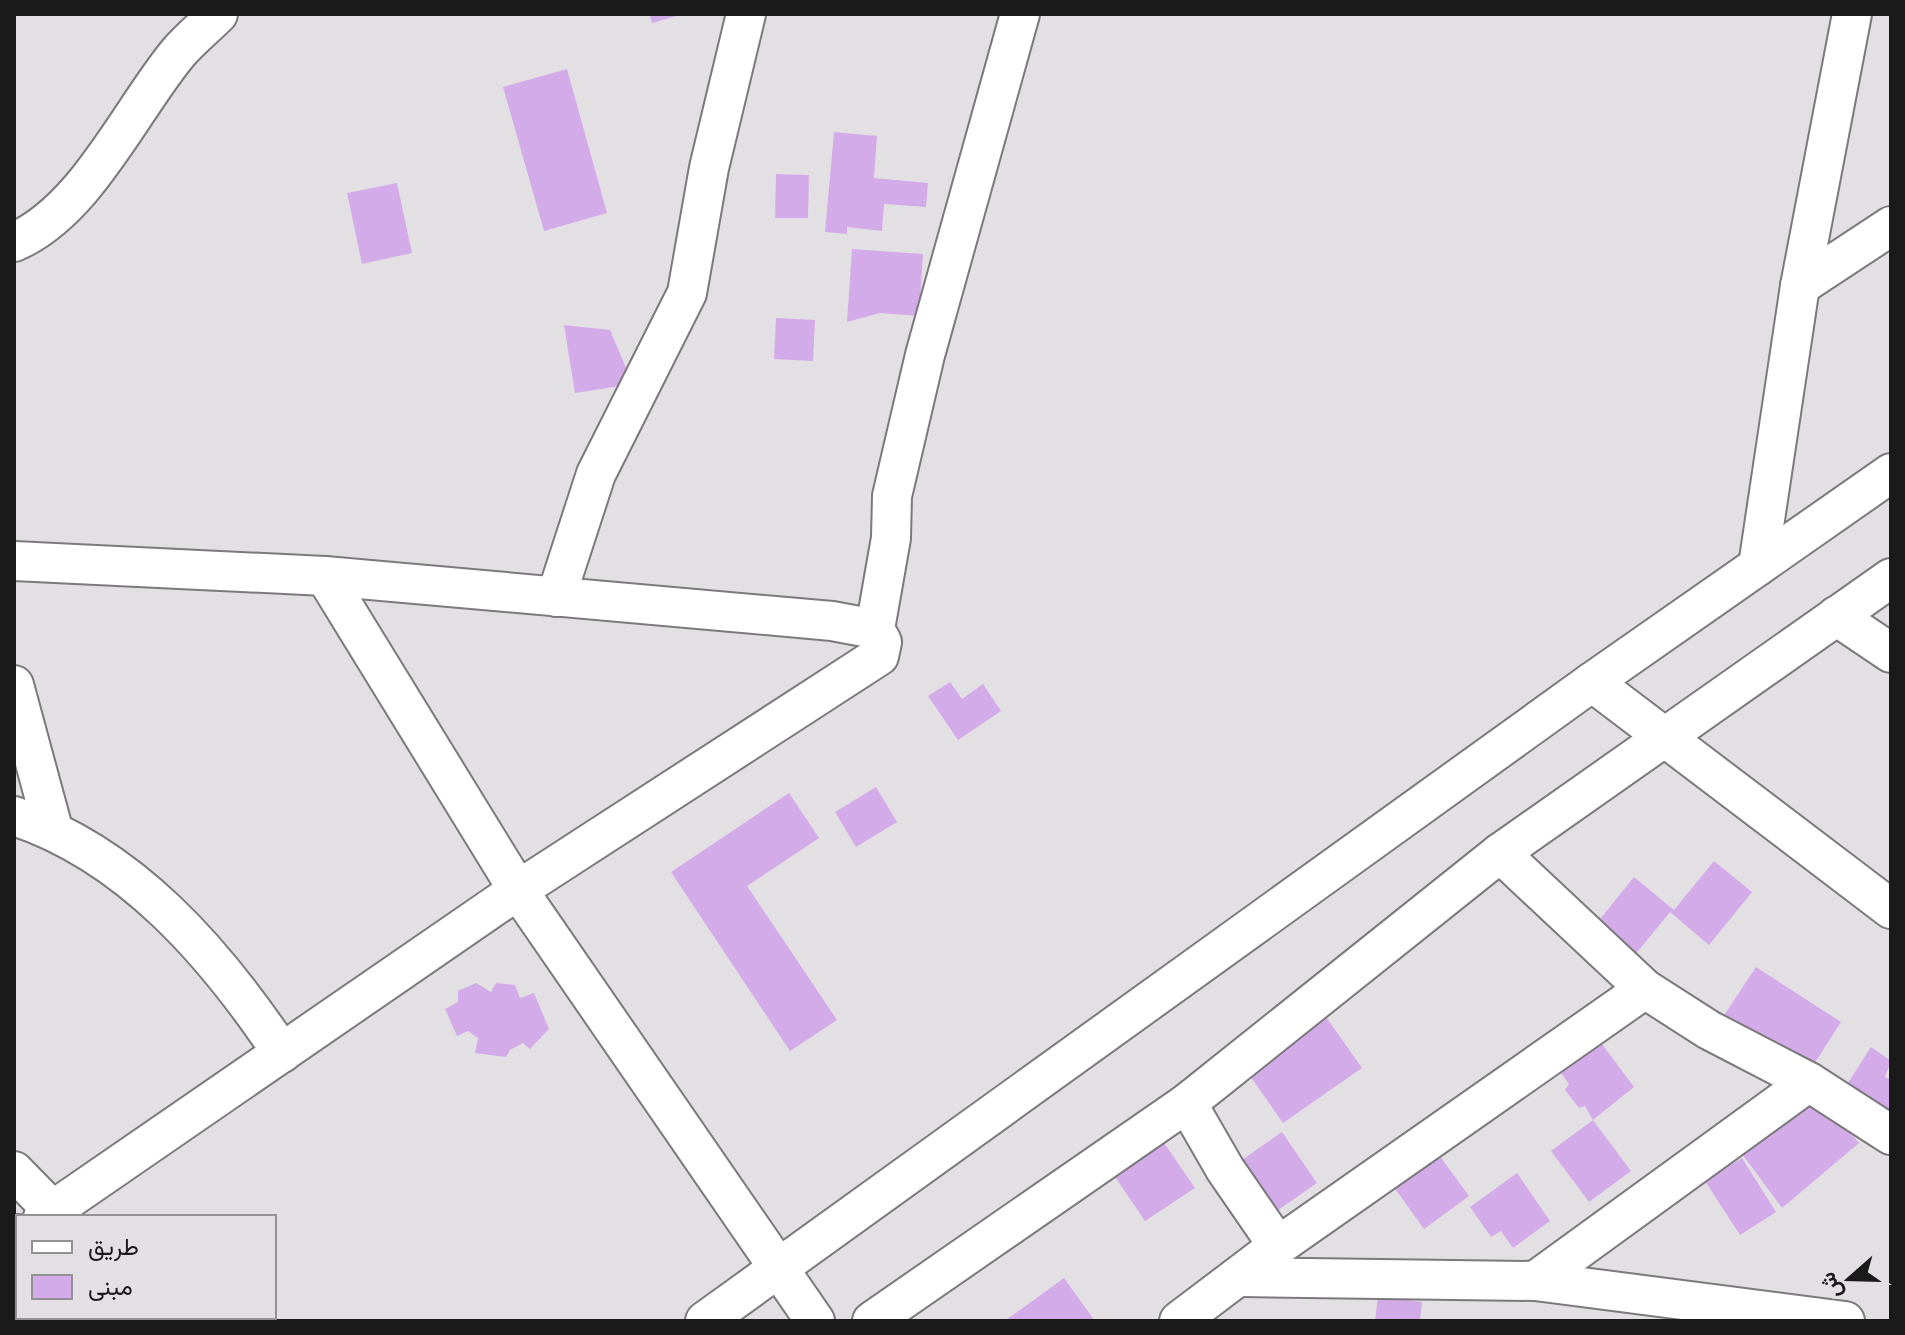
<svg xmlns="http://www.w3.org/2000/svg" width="1905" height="1335" viewBox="0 0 1905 1335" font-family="'Libre Baskerville',Vazirmatn,serif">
<rect width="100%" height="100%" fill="#e3e0e4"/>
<g fill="#d4abe9">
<polygon points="649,14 680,14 680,15 652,23"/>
<polygon points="567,69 607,213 544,231 503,87"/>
<polygon points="834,132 877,136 874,178 928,183 926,207 884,204 882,231 847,227 847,234 825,232"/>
<polygon points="776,174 809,175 808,218 775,218"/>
<polygon points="397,183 412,253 362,264 347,193"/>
<polygon points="852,249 923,254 919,316 880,313 847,322"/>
<polygon points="776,318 815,320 813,361 774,359"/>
<polygon points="564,325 610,330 633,384 575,393"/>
<polygon points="950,682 962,699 983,684 1001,711 958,740 928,696"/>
<polygon points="876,787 897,822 856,847 835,812"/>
<polygon points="789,793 819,838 747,886 837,1020 790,1051 671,872"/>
<polygon points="1714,861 1752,892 1709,945 1670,912 1634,956 1596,924 1634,877 1674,910"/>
<polygon points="1756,967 1841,1022 1807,1075 1721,1020"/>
<polygon points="476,983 491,992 496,983 515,985 520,998 534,993 549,1029 530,1049 523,1043 510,1050 506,1057 475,1053 478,1038 468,1031 457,1036 445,1009 458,1002 458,991"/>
<polygon points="1324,1014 1362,1068 1283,1123 1246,1070"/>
<polygon points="1596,1036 1634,1087 1593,1120 1631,1171 1589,1202 1551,1151 1593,1120 1585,1106 1579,1108 1565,1090 1569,1084 1556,1066"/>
<polygon points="1871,1047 1891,1061 1885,1077 1891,1080 1891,1120 1837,1100"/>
<polygon points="1813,1088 1859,1143 1782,1208 1742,1154"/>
<polygon points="1282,1132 1317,1183 1274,1213 1239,1162"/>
<polygon points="1160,1137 1195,1188 1145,1221 1111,1171"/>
<polygon points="1436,1151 1469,1196 1424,1229 1391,1183"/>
<polygon points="1742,1158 1776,1212 1740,1235 1705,1181"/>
<polygon points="1517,1173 1550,1221 1513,1248 1501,1231 1491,1237 1470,1207"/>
<polygon points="1064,1278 1095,1321 1004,1321 1020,1310"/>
<polygon points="1378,1296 1422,1302 1420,1321 1375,1321"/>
</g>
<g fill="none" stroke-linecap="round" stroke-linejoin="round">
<defs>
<g id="street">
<path d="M 14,242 C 86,211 130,111 178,53 C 190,39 205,27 218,14"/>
<polyline points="1800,286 1891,226"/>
<polyline points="14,561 325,576 832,621 875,629"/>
<polyline points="1758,566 1800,286 1852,14"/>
<polyline points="325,576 518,890 815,1321"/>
<polyline points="556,597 596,474 687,293 709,168 746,14"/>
<polyline points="1836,616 1891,653"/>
<polyline points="1592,682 1891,909"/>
<polyline points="14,685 53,829"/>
<path d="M 14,816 C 130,854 216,954 282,1053"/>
<polyline points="1500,853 1645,989 1709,1030 1809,1082 1891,1135"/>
<polyline points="1187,1103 1225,1169 1278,1246"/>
<polyline points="14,1171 59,1217"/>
<polyline points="43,1217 518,890 879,656 882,642 875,629 891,538 892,496 925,355 1020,14"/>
<polyline points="14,1236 18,1234"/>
<polyline points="1242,1277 1535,1281 1845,1321"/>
<polyline points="1535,1281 1809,1082"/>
<polyline points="122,1317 124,1321"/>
<polyline points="705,1321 1592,682 1891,473"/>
<polyline points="872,1321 1187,1103 1500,853 1891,578"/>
<polyline points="1179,1321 1278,1246 1645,989"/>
</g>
</defs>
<use href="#street" stroke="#7b797c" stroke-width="42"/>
<use href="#street" stroke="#fff" stroke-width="38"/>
</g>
<rect width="1905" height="1335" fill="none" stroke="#1b1a1b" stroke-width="32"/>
<rect x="16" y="1215" width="260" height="104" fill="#e3e0e4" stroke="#939194" stroke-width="2"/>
<rect x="32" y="1241" width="40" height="12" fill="#ffffff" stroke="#939194" stroke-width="2"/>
<text x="88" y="1255" font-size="24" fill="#1b1a1b">طريق</text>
<rect x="32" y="1275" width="40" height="24" fill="#d4abe9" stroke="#939194" stroke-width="2"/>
<text x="88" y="1295" font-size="24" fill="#1b1a1b">مبنى</text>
<g transform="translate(1849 1279) rotate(250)" stroke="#e3e0e4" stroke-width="6" paint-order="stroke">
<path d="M0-6L14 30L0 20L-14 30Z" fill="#1b1a1b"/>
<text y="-12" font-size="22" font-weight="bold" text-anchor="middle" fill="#1b1a1b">ش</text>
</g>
</svg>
